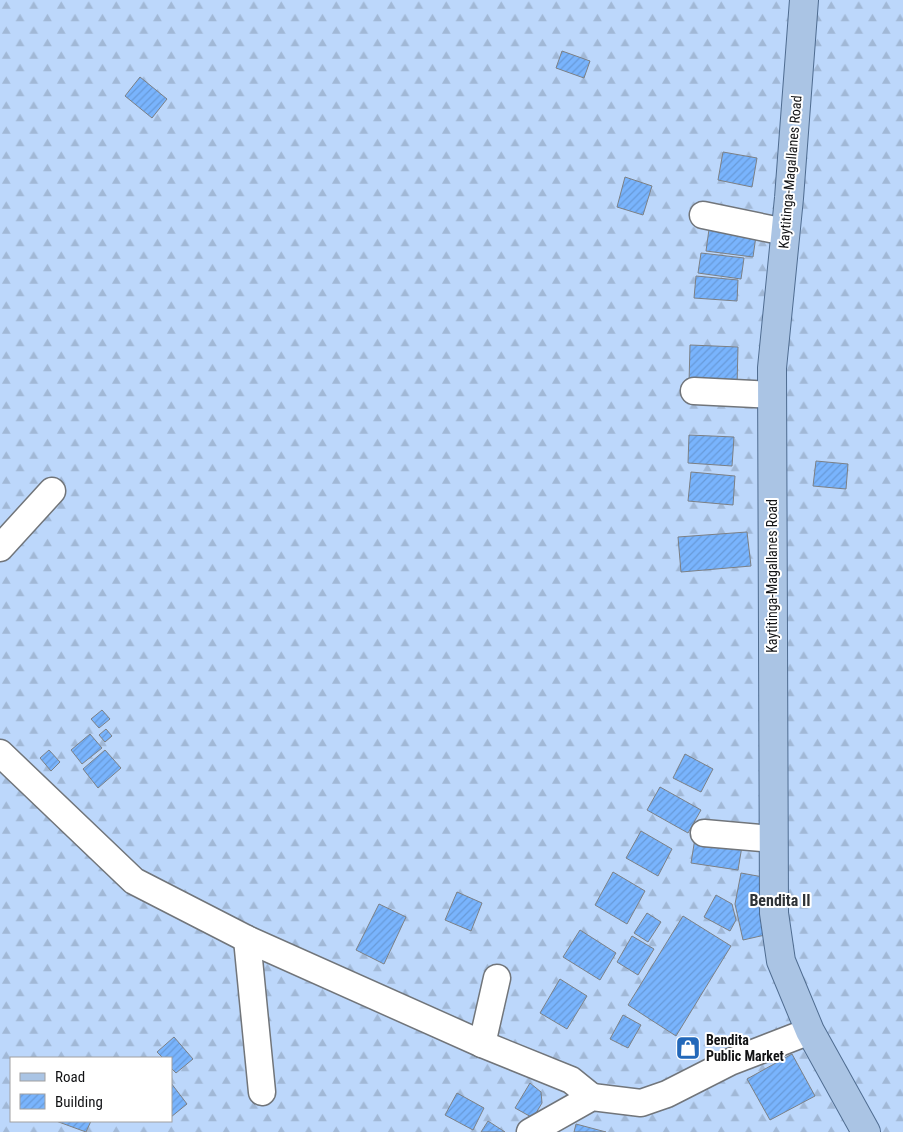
<svg xmlns="http://www.w3.org/2000/svg" width="903" height="1132" viewBox="0 0 903 1132" font-family="'Roboto Condensed',sans-serif">
<defs>
<pattern id="forest-firs" width="22" height="20" patternUnits="userSpaceOnUse" patternTransform="scale(1.25)"><rect width="22" height="20" fill="#bcd7fb"/><path d="M5 1l3.5 6h-7zM16 11l3.5 6h-7z" fill="#a1b8d6"/></pattern>
<pattern id="building-hatch" width="6" height="6" patternUnits="userSpaceOnUse" patternTransform="scale(1.25)"><rect width="6" height="6" fill="#79b4fd"/><path d="M-1 1l2-2M0 6l6-6M5 7l2-2" fill="none" stroke="#689ad8"/></pattern>
</defs>
<rect width="100%" height="100%" fill="#e7ecf2"/>
<path fill="url(#forest-firs)" fill-rule="evenodd" d="M 0,0 L 903,0 L 903,1132 L 0,1132 ZM 11,1058 L 171,1058 L 171,1121 L 11,1121 Z"/>
<g fill="url(#building-hatch)" stroke="#7c8085">
<polygon points="562,51 590,61 584,78 556,68"/>
<polygon points="140,77 167,99 152,118 125,96"/>
<polygon points="723,152 757,158 752,187 718,180"/>
<polygon points="625,177 652,186 643,215 617,207"/>
<polygon points="710,222 757,229 753,257 706,251"/>
<polygon points="701,253 744,258 741,279 698,273"/>
<polygon points="696,276 738,280 737,301 694,298"/>
<polygon points="690,345 738,347 737,386 689,384"/>
<polygon points="689,435 734,437 732,466 688,463"/>
<polygon points="816,461 848,464 846,489 813,486"/>
<polygon points="691,472 735,476 733,505 688,501"/>
<polygon points="747,532 751,566 681,572 678,537"/>
<polygon points="102,710 110,719 99,728 91,719"/>
<polygon points="106,729 112,736 105,742 99,735"/>
<polygon points="90,734 102,748 82,764 71,750"/>
<polygon points="49,750 60,762 51,771 40,758"/>
<polygon points="105,750 121,768 98,788 83,769"/>
<polygon points="685,754 713,769 701,792 673,778"/>
<polygon points="660,787 701,810 688,833 647,810"/>
<polygon points="641,831 672,849 658,876 626,858"/>
<polygon points="696,832 743,840 738,870 691,863"/>
<polygon points="613,872 645,891 627,924 595,905"/>
<polygon points="741,873 763,877 758,902 765,935 743,940 735,904"/>
<polygon points="457,892 482,903 471,931 445,920"/>
<polygon points="716,895 732,904 736,920 730,931 704,917"/>
<polygon points="379,904 406,917 384,964 356,950"/>
<polygon points="647,913 661,922 648,942 634,933"/>
<polygon points="683,916 731,946 676,1036 628,1005"/>
<polygon points="580,930 616,953 600,980 563,957"/>
<polygon points="632,936 654,949 638,975 617,962"/>
<polygon points="560,979 587,996 567,1029 540,1013"/>
<polygon points="623,1015 641,1025 628,1048 610,1039"/>
<polygon points="174,1037 193,1059 176,1073 171,1068 171,1058 163,1058 157,1052"/>
<polygon points="792,1054 815,1096 770,1120 747,1079"/>
<polygon points="171,1083 187,1104 171,1117"/>
<polygon points="530,1083 541,1092 542,1103 533,1118 515,1108"/>
<polygon points="457,1093 484,1108 473,1130 445,1115"/>
<polygon points="56,1121 91,1121 86,1132"/>
<polygon points="488,1121 505,1132 481,1132"/>
<polygon points="576,1124 606,1132 574,1132"/>
</g>
<g fill="none" stroke-linecap="round" stroke-linejoin="round">
<defs>
<g id="minor">
<polyline points="703,215 785,232"/>
<polyline points="694,391 772,395"/>
<polyline points="0,548 52,491"/>
<polyline points="0,753 134,881 247,939 482,1044 571,1080 592,1097"/>
<polyline points="704,833 773,839"/>
<polyline points="247,939 262,1092"/>
<polyline points="482,1044 497,978"/>
<polyline points="530,1132 592,1097 641,1103 667,1094 730,1062 810,1031"/>
</g>
<polyline id="major" points="804,0 789,198 772,368 774,913 781,961 810,1031 866,1132"/>
</defs>
<use href="#minor" stroke="#71757a" stroke-width="29"/>
<use href="#major" stroke="#4f6c90" stroke-width="30"/>
<use href="#minor" stroke="#fff" stroke-width="26"/>
<use href="#major" stroke="#aac4e4" stroke-width="28"/>
</g>
<defs>
<symbol id="shop-square" viewBox="-11 -11 22 22"><rect x="-9" y="-9" width="18" height="18" rx="4" fill="#2368b9" stroke="#fff"/><path d="M-5-2.5h2.3a2.7 3.5 0 0 1 5.4 0H5L5.5 6h-11ZM-1.5-2.5h3a1.5 2.3 0 0 0-3 0Z" fill="#fff"/></symbol>
</defs>
<g fill-rule="evenodd">
<use href="#shop-square" x="674" y="1034" width="28" height="28"/>
</g>
<g text-anchor="middle" stroke-width="4" stroke-linejoin="round" paint-order="stroke">
<g font-size="14" fill="#111214" stroke="#fff">
<text transform="translate(790 172) rotate(-85)" y="5">Kaytitinga-Magallanes Road</text>
<text transform="translate(772 576) rotate(-90)" y="5">Kaytitinga-Magallanes Road</text>
</g>
<g font-size="14" font-weight="bold" fill="#111214" stroke="#fff" text-anchor="start">
<text x="706" y="1045">Bendita<tspan x="706" dy="16">Public Market</tspan></text>
</g>
<g font-size="16" font-weight="bold" fill="#2e3236" stroke="#fff">
<text x="780" y="906">Bendita II</text>
</g>
</g>
<rect x="10" y="1057" width="162" height="65" fill="#ffffff" stroke="#a0a0a1"/>
<rect x="20" y="1073" width="25" height="8" fill="#aac4e4" stroke="#a0a0a1"/>
<text x="55" y="1082" font-size="15" fill="#111214">Road</text>
<rect x="20" y="1094" width="25" height="15" fill="url(#building-hatch)" stroke="#a0a0a1"/>
<text x="55" y="1107" font-size="15" fill="#111214">Building</text>
</svg>
